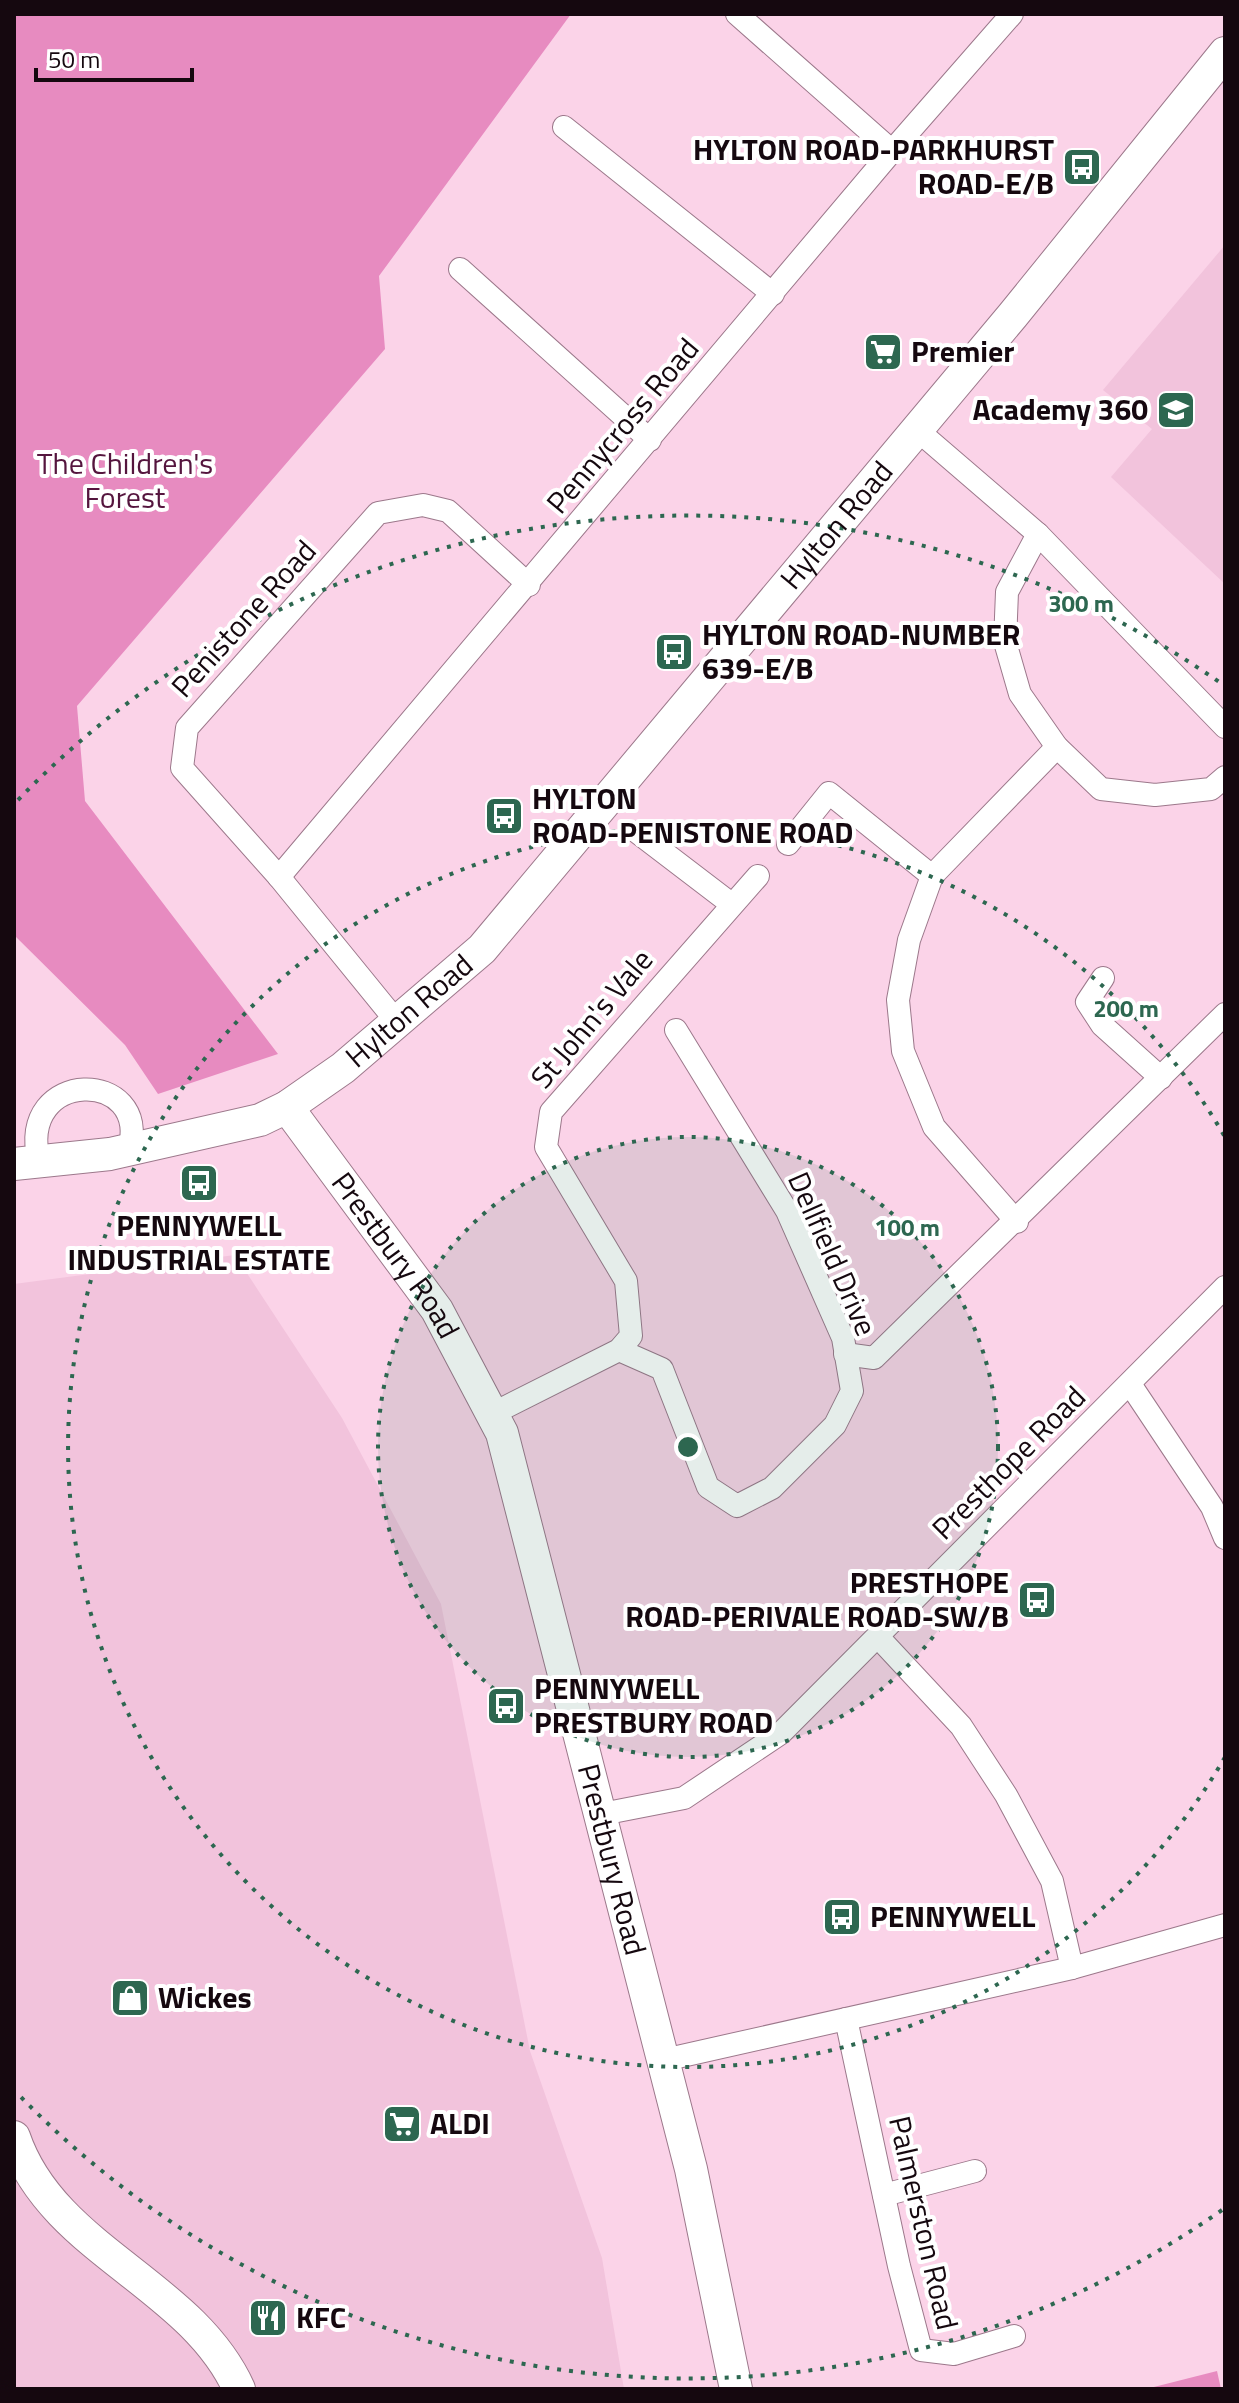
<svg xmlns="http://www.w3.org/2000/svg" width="1239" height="2403" viewBox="0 0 1239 2403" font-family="'Titillium Web',sans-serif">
<rect width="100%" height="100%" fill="#fbd3e8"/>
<g fill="#f2c3dc">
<polygon points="1225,245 1225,584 1111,477 1152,429 1103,390"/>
<polygon points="235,1255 342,1418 441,1604 530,2051 602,2258 624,2389 14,2389 14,1284"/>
</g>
<g fill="#e78bc0">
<polygon points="14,14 571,14 379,276 385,349 77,706 85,801 278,1054 158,1094 125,1045 14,935"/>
<polygon points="1217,2371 1221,2389 1146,2389"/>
</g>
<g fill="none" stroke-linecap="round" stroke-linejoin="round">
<defs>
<g id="street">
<polyline points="737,14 892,151"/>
<polyline points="564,127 773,294"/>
<polyline points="460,269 650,440"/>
<polyline points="916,429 1038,534"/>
<polyline points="1225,727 1038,534 1007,592 1005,642 1020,694 1057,747 1101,789 1155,795 1211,789 1225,777"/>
<polyline points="637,832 730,903"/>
<polyline points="788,844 829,793 932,876"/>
<polyline points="279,877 892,151 1012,14"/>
<polyline points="1103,978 1087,1002 1102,1025 1161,1078"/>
<polyline points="397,1022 279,877 182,768 187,728 378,513 423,505 448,511 529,585"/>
<path d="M 39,1161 C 16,1067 152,1068 129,1150"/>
<polyline points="1017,1222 934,1127 903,1051 898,1000 909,940 932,876 1057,747"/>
<polyline points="619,1350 662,1369 708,1487 737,1506 772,1488 835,1425 852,1391 843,1338 787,1211 676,1030"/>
<polyline points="845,1354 874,1358 1225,1014"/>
<polyline points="1130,1384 1212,1507 1225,1538"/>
<polyline points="492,1414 619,1350 631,1336 626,1281 546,1147 551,1112 758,876"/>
<polyline points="879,1638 961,1726 1006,1795 1052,1881 1072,1968"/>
<polyline points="602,1814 684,1798 781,1733 1225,1287"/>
<polyline points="846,2019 899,2266 921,2350 954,2354 1014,2336"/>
<polyline points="664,2060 1072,1968 1225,1925"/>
<polyline points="884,2195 975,2171"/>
</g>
<g id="secondary">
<path id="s1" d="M 287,1107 L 437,1310 L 502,1433 L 691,2169 L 736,2389"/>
<path id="s2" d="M 14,1164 L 110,1154 L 260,1120 L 287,1107 L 343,1068 L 482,949 L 1013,315 L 1225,53"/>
<path d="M 14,2137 C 52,2250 191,2283 239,2389"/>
</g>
</defs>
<use href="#street" stroke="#9c788b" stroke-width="24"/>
<use href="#secondary" stroke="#9c788b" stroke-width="34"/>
<use href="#street" stroke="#fff" stroke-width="22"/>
<use href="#secondary" stroke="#fff" stroke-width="32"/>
</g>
<circle cx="688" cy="1447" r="310" fill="#2d6750" fill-opacity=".12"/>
<g fill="none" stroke="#2d6750" stroke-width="4" stroke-dasharray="4 8">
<circle cx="688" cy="1447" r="310"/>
<path d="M1225 1757A620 620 0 1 1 1225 1137"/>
<path d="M1222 2210A931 931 0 0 1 18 2094M18 800A931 931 0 0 1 1222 684"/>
</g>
<defs>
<symbol id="bus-square" viewBox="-11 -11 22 22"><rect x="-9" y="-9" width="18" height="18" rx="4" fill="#2d6750" stroke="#fff"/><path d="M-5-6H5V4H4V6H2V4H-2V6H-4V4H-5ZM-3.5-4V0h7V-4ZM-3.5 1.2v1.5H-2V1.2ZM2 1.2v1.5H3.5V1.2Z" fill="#fff"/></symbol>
<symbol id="supermarket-square" viewBox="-11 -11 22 22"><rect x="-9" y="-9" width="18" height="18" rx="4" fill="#2d6750" stroke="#fff"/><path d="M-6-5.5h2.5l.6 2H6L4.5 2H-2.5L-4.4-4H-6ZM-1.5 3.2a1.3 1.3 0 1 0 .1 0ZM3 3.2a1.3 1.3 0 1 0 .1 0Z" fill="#fff"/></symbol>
<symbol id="school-square" viewBox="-11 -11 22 22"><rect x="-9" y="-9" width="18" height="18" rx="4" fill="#2d6750" stroke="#fff"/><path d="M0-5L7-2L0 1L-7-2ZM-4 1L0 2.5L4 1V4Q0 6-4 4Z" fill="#fff"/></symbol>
<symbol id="shop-square" viewBox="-11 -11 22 22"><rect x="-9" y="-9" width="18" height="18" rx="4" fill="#2d6750" stroke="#fff"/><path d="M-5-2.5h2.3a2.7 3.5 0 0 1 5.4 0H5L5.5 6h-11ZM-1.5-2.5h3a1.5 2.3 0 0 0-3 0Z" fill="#fff"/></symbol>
<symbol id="restaurant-square" viewBox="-11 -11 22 22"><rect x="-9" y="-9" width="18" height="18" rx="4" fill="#2d6750" stroke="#fff"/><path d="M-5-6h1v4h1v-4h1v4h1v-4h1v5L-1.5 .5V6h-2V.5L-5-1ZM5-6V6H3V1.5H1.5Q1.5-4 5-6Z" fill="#fff"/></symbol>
</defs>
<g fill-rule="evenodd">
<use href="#bus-square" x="1060" y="145" width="44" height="44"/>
<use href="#supermarket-square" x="861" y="330" width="44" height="44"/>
<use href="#school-square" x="1154" y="388" width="44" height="44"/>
<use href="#bus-square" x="652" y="630" width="44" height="44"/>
<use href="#bus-square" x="482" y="794" width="44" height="44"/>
<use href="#bus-square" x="177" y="1161" width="44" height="44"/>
<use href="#bus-square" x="1015" y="1578" width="44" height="44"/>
<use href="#bus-square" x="484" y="1684" width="44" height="44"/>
<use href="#bus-square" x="820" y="1895" width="44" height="44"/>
<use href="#shop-square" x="108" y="1976" width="44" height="44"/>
<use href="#supermarket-square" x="380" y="2102" width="44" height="44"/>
<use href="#restaurant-square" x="246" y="2296" width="44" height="44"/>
</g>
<g text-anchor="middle" stroke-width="8" stroke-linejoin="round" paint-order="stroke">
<g font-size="30" font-weight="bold" fill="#15080f" stroke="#fff" text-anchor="start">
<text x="1054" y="160" text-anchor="end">HYLTON ROAD-PARKHURST<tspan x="1054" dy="34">ROAD-E/B</tspan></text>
<text x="911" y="362">Premier</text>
<text x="1148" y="420" text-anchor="end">Academy 360</text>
<text x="702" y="645">HYLTON ROAD-NUMBER<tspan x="702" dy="34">639-E/B</tspan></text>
<text x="532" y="809">HYLTON<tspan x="532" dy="34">ROAD-PENISTONE ROAD</tspan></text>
<text x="199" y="1236" text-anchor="middle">PENNYWELL<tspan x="199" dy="34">INDUSTRIAL ESTATE</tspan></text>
<text x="1009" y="1593" text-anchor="end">PRESTHOPE<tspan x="1009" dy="34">ROAD-PERIVALE ROAD-SW/B</tspan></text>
<text x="534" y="1699">PENNYWELL<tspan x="534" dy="34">PRESTBURY ROAD</tspan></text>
<text x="870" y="1927">PENNYWELL</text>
<text x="158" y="2008">Wickes</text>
<text x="430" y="2134">ALDI</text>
<text x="296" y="2328">KFC</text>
</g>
<g font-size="30" fill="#15080f" stroke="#fff">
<text transform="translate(623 426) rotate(-50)" y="10">Pennycross Road</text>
<text dy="10" stroke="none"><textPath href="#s2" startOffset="1084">Hylton Road</textPath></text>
<text transform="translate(244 619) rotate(-48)" y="10">Penistone Road</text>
<text dy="10" stroke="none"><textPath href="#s2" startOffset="436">Hylton Road</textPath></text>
<text transform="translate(592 1019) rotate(-50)" y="10">St John's Vale</text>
<text transform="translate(832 1254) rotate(66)" y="10">Dellfield Drive</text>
<text dy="10" stroke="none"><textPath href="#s1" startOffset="184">Prestbury Road</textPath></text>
<text transform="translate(1009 1463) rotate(-45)" y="10">Presthope Road</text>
<text dy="10" stroke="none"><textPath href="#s1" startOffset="832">Prestbury Road</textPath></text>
<text transform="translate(923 2223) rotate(77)" y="10">Palmerston Road</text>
</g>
<g font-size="30" fill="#55153e" stroke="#fff">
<text x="125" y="474">The Children's<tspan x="125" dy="34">Forest</tspan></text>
</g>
</g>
<circle cx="688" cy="1447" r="12" fill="#2d6750" stroke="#fff" stroke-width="4"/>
<g font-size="24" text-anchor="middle" font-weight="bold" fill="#2d6750" stroke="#fff" stroke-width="8" stroke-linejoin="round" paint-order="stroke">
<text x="1081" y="612">300 m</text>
<text x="1126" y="1017">200 m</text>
<text x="907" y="1236">100 m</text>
</g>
<rect width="1239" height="2403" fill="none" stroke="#15080f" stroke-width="32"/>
<path d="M36 68v12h156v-12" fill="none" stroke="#15080f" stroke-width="4"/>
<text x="48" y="68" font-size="24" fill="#15080f" stroke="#ffffff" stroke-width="6" paint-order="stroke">50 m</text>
</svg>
